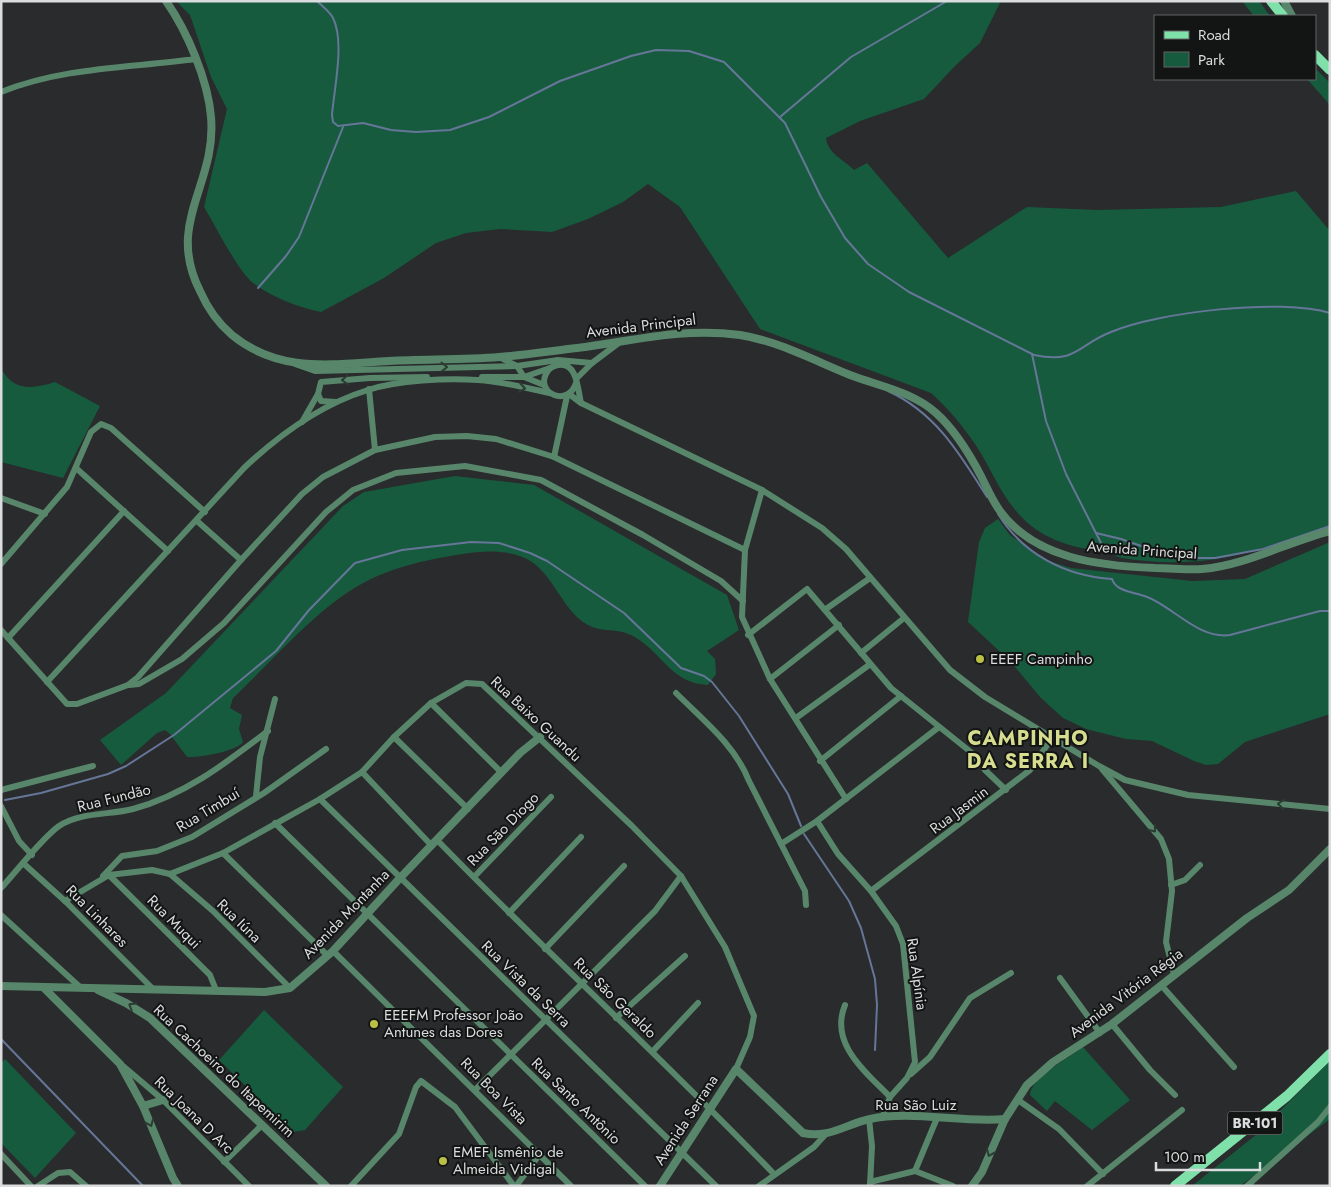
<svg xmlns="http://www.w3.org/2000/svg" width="1331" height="1187" viewBox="0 0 1331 1187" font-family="Jost,sans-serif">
<rect width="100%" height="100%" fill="#292b2d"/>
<g fill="#175b3f">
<path d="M 176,1 L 1001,1 L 980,43 L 955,66 L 924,99 L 860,121 L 826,138 C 828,154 843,159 854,170 L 867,163 L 948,258 L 1027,207 L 1097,210 L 1221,207 L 1296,191 L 1330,231 L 1330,525 C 1283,542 1233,561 1183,562 C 1163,563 1141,561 1122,558 C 1115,556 1108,552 1101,551 C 1068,547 1039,538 1017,512 C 999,492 990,466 975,444 C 962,425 948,408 931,393 L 760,329 L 680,207 L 648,184 L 623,202 L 588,219 L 552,232 L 500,229 L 466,233 L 436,243 L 384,278 L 321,312 C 297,307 274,298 253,283 C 238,271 215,225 204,207 L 227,109 L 211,77 L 190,15 Z"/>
<polygon points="1242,1 1259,1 1270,16 1254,16"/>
<polygon points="1315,68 1330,83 1330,105 1307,79 1315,79"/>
<path d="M 1,368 C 13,392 33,389 55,382 L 100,406 L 63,478 L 1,462 Z"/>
<path d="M 455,476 L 534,485 L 727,595 L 739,630 L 707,651 L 715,659 L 716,674 L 708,685 C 672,683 665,657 638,639 C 619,626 605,634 588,625 C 559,609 553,567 520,556 C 496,548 470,552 445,557 C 423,561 401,566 380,575 C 325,597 276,658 233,698 L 230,708 L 242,715 L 239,729 L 243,742 C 237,751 199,758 187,757 L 170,734 L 165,730 L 157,733 L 121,765 L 100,740 L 166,693 L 343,506 L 364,492 Z"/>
<polygon points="998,519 1010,535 1045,560 1071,568 1192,581 1245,579 1330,542 1330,714 1245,742 1218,764 1206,765 1194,761 1152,741 1126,739 1086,729 1063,718 1040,697 1011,662 968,622 979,542 985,528"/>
<polygon points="264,1010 343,1087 305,1130 293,1132 219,1060"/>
<path d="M 1083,1047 L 1130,1100 L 1092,1130 L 1055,1101 L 1047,1111 L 1030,1095 C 1030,1079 1070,1057 1083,1047 Z"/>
<polygon points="5,1059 76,1133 35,1178 1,1143 1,1063"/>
<polygon points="1330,1061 1330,1119 1240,1186 1192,1186 1257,1134"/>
</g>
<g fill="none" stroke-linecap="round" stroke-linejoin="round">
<g stroke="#667698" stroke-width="2">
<path d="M 317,1 C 322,6 330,12 333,18 C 345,42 334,89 332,115 L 333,122 L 338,126 L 363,123 L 391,130 L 416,132 L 450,130 L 489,117 L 560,81 L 631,56 L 656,50 L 689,51 L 724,62 L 785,123 L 821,197 L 845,238 L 868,264 L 909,292 L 1034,355 C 1077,364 1077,345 1111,332 C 1158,312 1281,298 1330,313"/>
<polyline points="780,117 851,57 947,1"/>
<polyline points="258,288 286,256 299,237 343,127"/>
<polyline points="1032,354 1046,421 1066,474 1101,543"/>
<path d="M 888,391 C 936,413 960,454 987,497"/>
<path d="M 998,514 C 1023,554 1065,576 1112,579 C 1115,590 1131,592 1141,595 C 1171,603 1197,640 1230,635 L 1320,611 L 1330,611"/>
<polyline points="1096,533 1121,539 1176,558 1215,558 1263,549 1330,526"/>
<polyline points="5,800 41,793 108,774 126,766 174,735 276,651 309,610 355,563 402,550 471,542 499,543 530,553 547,561 624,613 681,668 704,676 712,682 739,716 788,794 801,826"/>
<polyline points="804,834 849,901 861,928 875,979 877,1005 875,1050"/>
<polyline points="1,1039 143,1186"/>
</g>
<g stroke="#58866a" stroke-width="6">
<path d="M 1,92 C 63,67 130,68 195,59"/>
<polyline points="499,357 517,366 524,377 544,385"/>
<polyline points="295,364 315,371 517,366 558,360 592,363"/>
<polyline points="482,377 524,377 550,368"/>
<polyline points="576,379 592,363 620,342"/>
<polyline points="369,389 375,450"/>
<polyline points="318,394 321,401 336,402"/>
<path d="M 569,394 L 581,403 C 578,390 577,361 558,365 C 552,366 548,369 546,374 C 536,393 568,408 576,383"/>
<polyline points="581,403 762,490 822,528 846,549 950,670 985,697 1099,766 1125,780 1188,795 1330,809"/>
<polyline points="302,422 318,394 321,382 370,378 427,377"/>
<polyline points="554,457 567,396"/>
<polyline points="76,468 168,551"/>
<polyline points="762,490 745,550 742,617 770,679 846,799"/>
<polyline points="1,498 45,514"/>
<polyline points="197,521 241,560"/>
<polyline points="1,564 67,487 91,432 101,424 111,428 205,512"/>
<polyline points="826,609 870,578"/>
<polyline points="1,630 67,704 77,704 128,685 138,677 241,560 302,494 323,477 375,450 435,437 467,436 496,439 554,457 745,550"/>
<polyline points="748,635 807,589 891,688 972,753 985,770 1006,790"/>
<polyline points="8,638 124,511"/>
<polyline points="861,653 904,618"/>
<polyline points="770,679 839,625"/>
<path d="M 47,682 L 244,468 C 279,435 322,404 368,390 C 398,380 447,378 478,380 C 501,381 526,388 549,393"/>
<polyline points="129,685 139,684 182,659 224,623 326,512 353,490 396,473 465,466 541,480 643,535 721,581 743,601"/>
<path d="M 676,693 C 703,720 735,745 749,781 L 805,891 L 806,905"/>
<polyline points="431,703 502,773"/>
<polyline points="796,718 869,665"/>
<polyline points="394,737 468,809"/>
<polyline points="820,761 901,696"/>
<polyline points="1102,769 1161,839 1169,859 1172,891 1166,942 1174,974"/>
<polyline points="362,772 432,846"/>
<polyline points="1,790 93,766"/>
<polyline points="256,796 260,757 275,699"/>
<polyline points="320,799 716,1186"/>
<polyline points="1,806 19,841 32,855"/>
<polyline points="817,821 838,854 871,891 896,926 903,944 915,1062 907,1078 890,1097 882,1118"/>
<polyline points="275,823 645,1186"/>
<path d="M 438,841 C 548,954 664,1060 774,1174"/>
<polyline points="781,844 817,821 939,727"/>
<polyline points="223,853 328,956"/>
<polyline points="23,863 65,901 152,988"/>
<polyline points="170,874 213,911 290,988"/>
<polyline points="109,875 210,975 216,990"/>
<polyline points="103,876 122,856 157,851 192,837 264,793 326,749"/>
<polyline points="474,877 551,797"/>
<polyline points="1171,885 1185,880 1200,865"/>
<path d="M 1,888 C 16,872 42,838 59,826 C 80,812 110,815 133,809 C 185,795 226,763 268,731"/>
<polyline points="871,891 1030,770 1052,738"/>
<polyline points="65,901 109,875 152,870 170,874 223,853 320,799 362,772 394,737 431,703 466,683 482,684 632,826 681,876 725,947 754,1016 750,1037 736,1069"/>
<polyline points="509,913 581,837"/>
<polyline points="1,915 81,988"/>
<polyline points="545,949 624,866"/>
<polyline points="333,951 571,1186"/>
<polyline points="1060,978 1100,1033"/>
<polyline points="1161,985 1234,1067"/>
<path d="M 845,1005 C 829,1044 866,1072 890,1097"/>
<polyline points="616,1018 685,956"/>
<polyline points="1112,1024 1150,1070 1175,1095"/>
<polyline points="653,1051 698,1003"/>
<polyline points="123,1066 163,1100 249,1186"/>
<polyline points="911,1074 930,1057 970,998 1011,973"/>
<polyline points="475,1090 655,911 681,876"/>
<polyline points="1018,1100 1059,1129 1103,1174"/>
<polyline points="869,1119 872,1146 870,1185"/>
<polyline points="1,1154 31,1186"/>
<polyline points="224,1162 262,1125"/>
<polyline points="915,1171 937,1118"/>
<polyline points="870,1182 915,1171 953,1186"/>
<polyline points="38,1186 58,1173 70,1172 86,1186"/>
<polyline points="351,1186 399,1134 416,1087 421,1081 455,1107 514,1186"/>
<polyline points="516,1186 540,1154"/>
<polyline points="759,1186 814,1147 825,1135"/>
<polyline points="1087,1186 1182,1110"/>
<polyline points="1247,1186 1318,1122 1330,1107"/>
</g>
<g stroke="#58866a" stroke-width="8">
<path d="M 166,1 C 187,31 208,80 211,117 C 217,185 165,222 200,291 C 207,307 219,324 232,335 C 280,374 332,364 389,361 C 426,359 463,360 499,357 C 525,355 551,351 577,348 C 633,341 683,327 740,335 C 778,341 815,361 850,375 C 879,386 913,392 936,413 C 955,430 969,453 981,476 C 987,488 992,500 1000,511 C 1035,559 1100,566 1155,568 C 1171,568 1187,570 1202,569 C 1247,565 1287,542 1330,531"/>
<polyline points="1284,1 1292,16"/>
<polyline points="1,986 265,992 290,988 333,951 400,878 520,753 540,737"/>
<polyline points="45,989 120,1064 143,1106 173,1178 178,1186"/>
<polyline points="98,990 126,1003 150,1018 326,1186"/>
<polyline points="143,1106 163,1100"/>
<path d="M 660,1186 L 736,1069 L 803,1133 C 829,1139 846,1124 870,1119 C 911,1110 962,1123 1005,1119"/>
<polyline points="972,1186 982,1172 1005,1119 1027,1085 1053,1062 1112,1024 1247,918 1289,890 1330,849"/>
</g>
<g stroke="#7fe1a9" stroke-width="10">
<polyline points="1271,1 1283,16"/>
<polyline points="1315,55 1330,70"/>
<polyline points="1175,1186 1287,1096 1330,1054"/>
</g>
</g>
<defs><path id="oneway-chevron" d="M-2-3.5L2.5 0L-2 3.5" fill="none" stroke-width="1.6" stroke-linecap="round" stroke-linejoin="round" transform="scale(1.25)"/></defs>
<g stroke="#2b3c32">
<use href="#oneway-chevron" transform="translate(444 367) rotate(-1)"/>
<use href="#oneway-chevron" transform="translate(345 380) rotate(175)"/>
<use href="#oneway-chevron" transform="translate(522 388) rotate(10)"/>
<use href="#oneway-chevron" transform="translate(1281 804) rotate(-174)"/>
<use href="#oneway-chevron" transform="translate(1153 829) rotate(51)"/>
<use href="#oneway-chevron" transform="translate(132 1006) rotate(-148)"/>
<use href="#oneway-chevron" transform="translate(150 1123) rotate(67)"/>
<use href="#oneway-chevron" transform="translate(990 1153) rotate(114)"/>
</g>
<g fill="#bac045" stroke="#131414" stroke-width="2">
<circle cx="980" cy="659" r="5"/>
<circle cx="374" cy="1024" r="5"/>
<circle cx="443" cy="1161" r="5"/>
</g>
<g text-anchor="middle" stroke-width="4" stroke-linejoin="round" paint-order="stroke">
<rect fill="#131414" stroke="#9ea0a1" stroke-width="1" x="1227.5" y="1111.5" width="55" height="23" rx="4"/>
<g font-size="14" font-weight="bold" fill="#dadcdd">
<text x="1255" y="1128">BR-101</text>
</g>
<g font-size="15" fill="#dadcdd" stroke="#131414">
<text transform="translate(641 326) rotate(-7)" y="5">Avenida Principal</text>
<text transform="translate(1142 550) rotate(4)" y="5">Avenida Principal</text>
<text transform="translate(536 719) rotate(43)" y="5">Rua Baixo Guandu</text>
<text transform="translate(114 798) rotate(-14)" y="5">Rua Fundão</text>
<text transform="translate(208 810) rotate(-31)" y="5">Rua Timbuí</text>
<text transform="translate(959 810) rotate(-37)" y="5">Rua Jasmin</text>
<text transform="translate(503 829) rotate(-46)" y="5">Rua São Diogo</text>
<text transform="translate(346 914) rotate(-46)" y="5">Avenida Montanha</text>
<text transform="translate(97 916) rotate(45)" y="5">Rua Linhares</text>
<text transform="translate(239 921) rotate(44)" y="5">Rua Iúna</text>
<text transform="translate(174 922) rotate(45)" y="5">Rua Muqui</text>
<text transform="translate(917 974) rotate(82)" y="5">Rua Alpínia</text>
<text transform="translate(526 984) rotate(44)" y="5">Rua Vista da Serra</text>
<text transform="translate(1126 993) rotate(-37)" y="5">Avenida Vitória Régia</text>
<text transform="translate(615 998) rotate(44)" y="5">Rua São Geraldo</text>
<text transform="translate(224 1071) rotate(43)" y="5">Rua Cachoeiro do Itapemirim</text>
<text transform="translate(494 1091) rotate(45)" y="5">Rua Boa Vista</text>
<text transform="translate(576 1101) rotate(44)" y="5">Rua Santo Antônio</text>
<text x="916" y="1110">Rua São Luiz</text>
<text transform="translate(194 1115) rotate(44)" y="5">Rua Joana D Arc</text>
<text transform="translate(686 1120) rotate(-57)" y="5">Avenida Serrana</text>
</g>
<g font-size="15" fill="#dadcdd" stroke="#131414" text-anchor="start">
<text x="990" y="664">EEEF Campinho</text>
<text x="384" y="1020">EEEFM Professor João<tspan x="384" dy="17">Antunes das Dores</tspan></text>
<text x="453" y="1157">EMEF Ismênio de<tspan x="453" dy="17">Almeida Vidigal</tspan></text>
</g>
<g font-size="20" font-weight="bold" letter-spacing="1" fill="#d7dd8f" stroke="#131414">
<text x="1028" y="745">CAMPINHO<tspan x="1028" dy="23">DA SERRA I</tspan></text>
</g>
</g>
<rect width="1331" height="1187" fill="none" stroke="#dadcdd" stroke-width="5"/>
<rect x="1154" y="15" width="162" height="65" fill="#131414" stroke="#636464"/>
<rect x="1164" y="31" width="25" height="8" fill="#7fe1a9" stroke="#636464"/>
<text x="1198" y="40" font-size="15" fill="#dadcdd">Road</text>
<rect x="1164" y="52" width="25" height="15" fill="#175b3f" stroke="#636464"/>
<text x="1198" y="65" font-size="15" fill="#dadcdd">Park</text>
<path d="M1156 1162v8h104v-8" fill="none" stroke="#dadcdd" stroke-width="2.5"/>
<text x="1164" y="1162" font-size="15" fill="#dadcdd" stroke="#131414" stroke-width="4" paint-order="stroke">100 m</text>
</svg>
